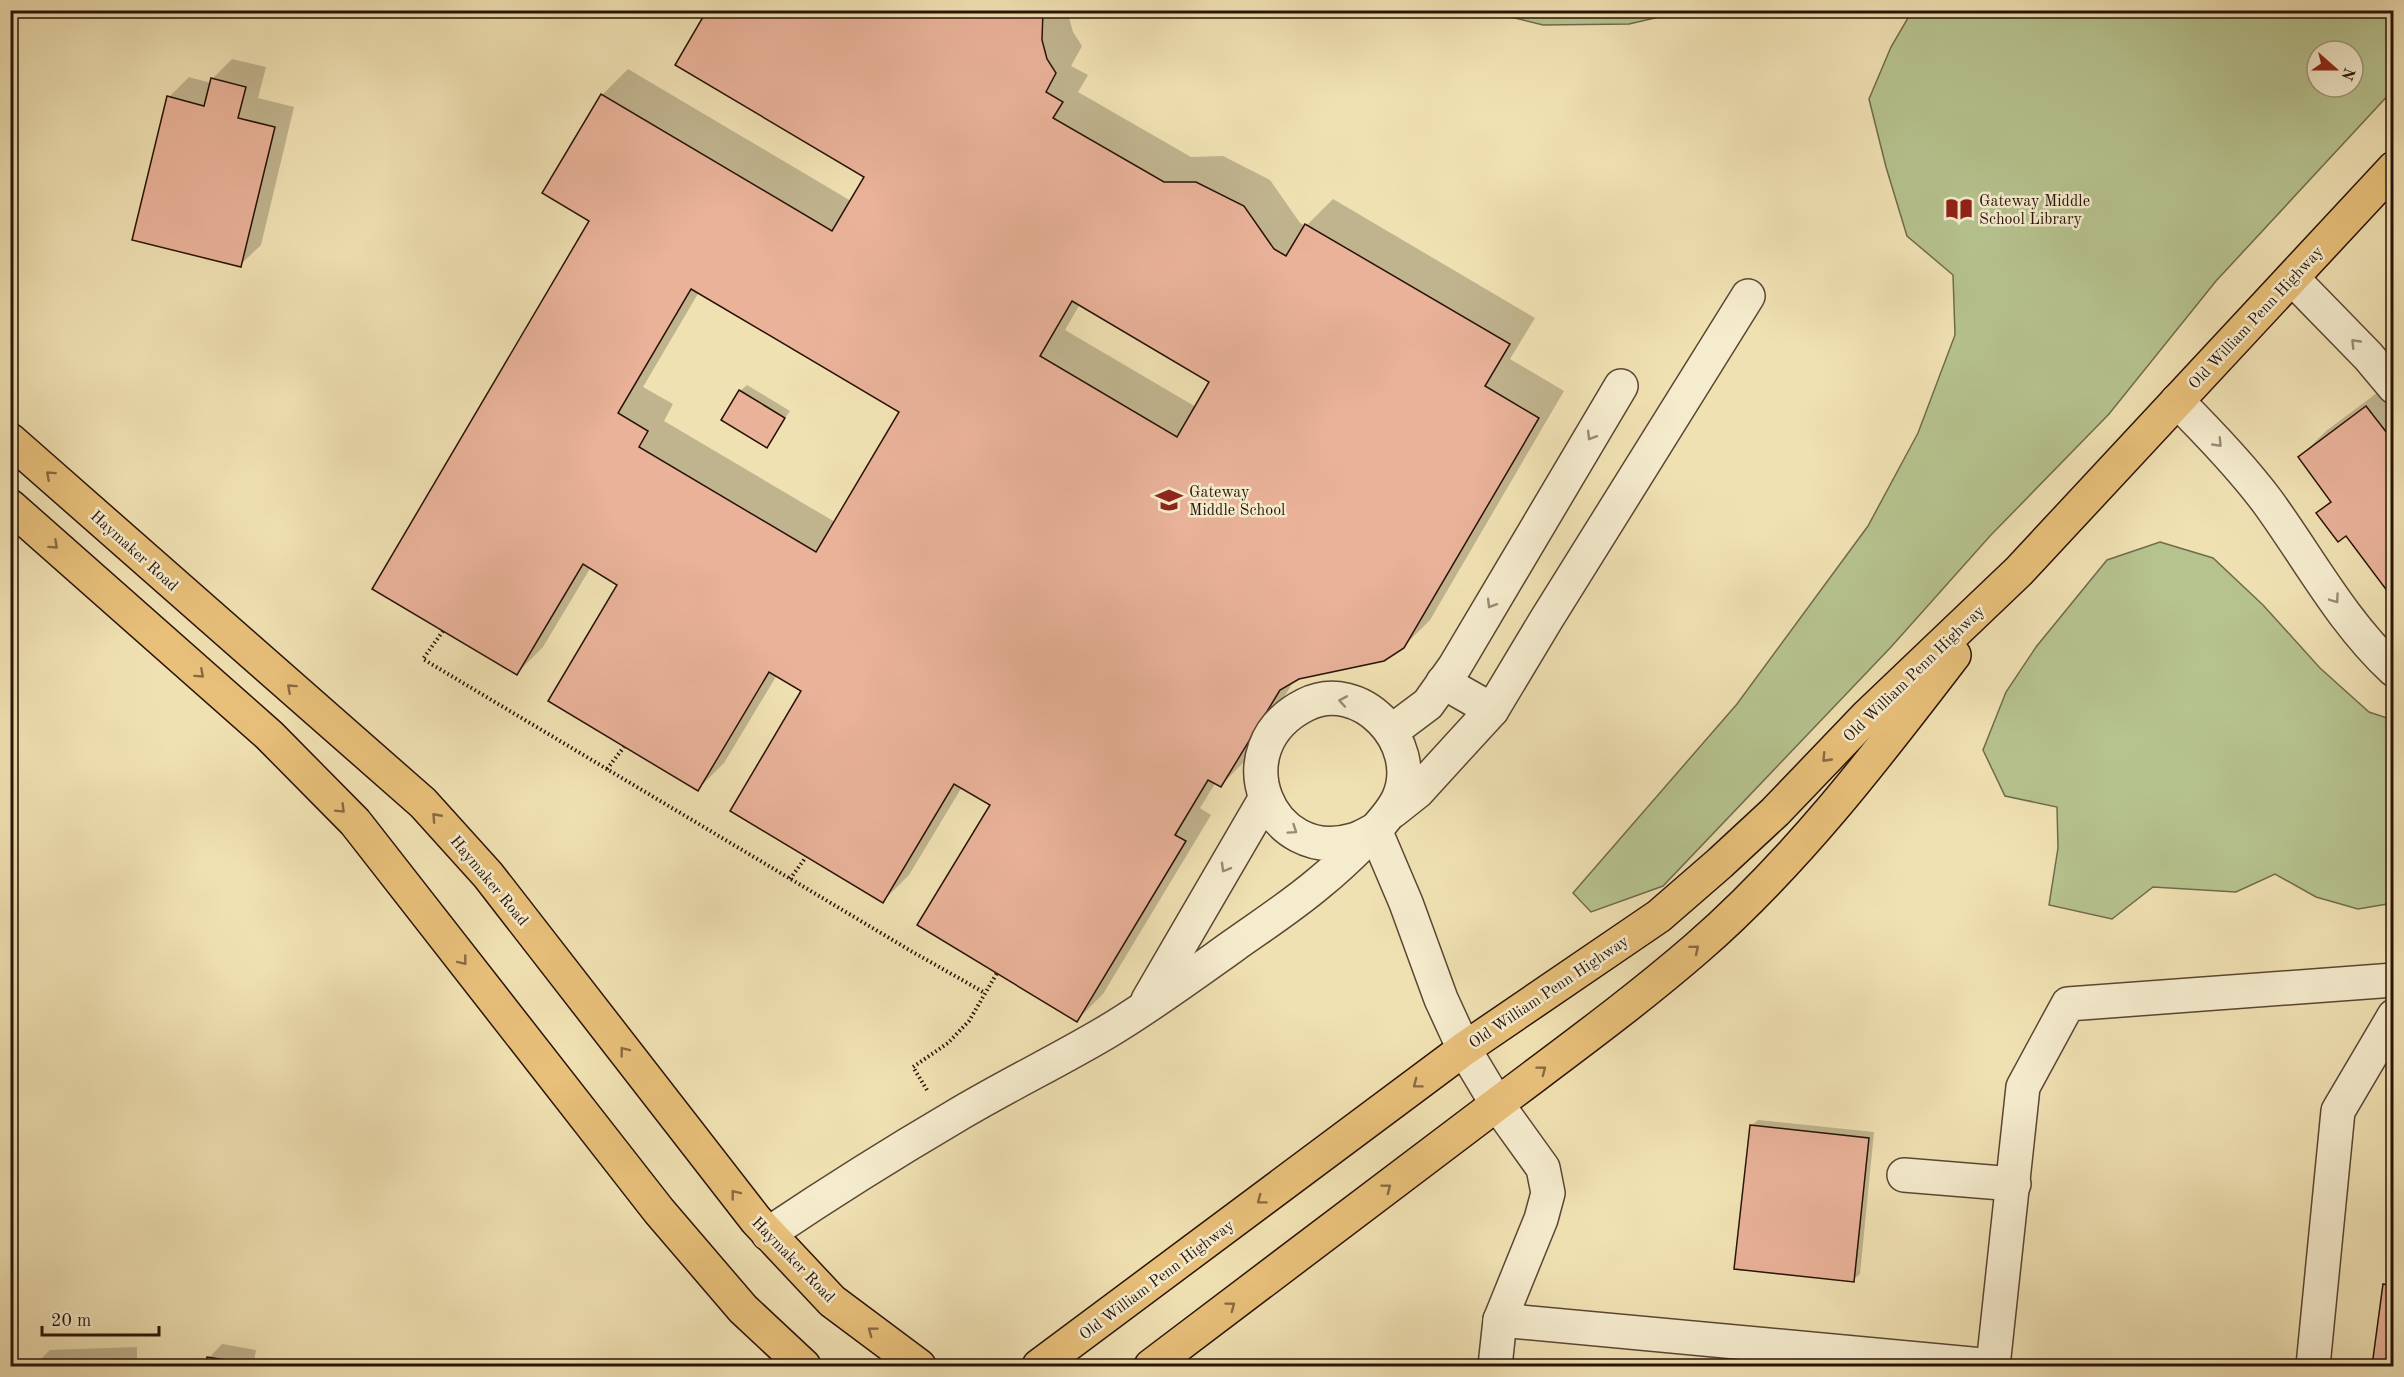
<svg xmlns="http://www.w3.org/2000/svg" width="2404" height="1377" viewBox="0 0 2404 1377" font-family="'Old Standard TT',serif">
<rect width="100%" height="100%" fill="#f0e1b3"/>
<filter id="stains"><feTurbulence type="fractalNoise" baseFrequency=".00333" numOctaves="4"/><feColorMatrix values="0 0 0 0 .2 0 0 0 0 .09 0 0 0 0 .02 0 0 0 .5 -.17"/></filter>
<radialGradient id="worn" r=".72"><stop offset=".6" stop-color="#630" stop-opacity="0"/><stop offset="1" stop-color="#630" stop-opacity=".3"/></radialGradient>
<g fill="#b6c38f" stroke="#706b4c" stroke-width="1.5" fill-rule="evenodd">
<polygon points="1486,11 1486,10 1685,11 1629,24 1543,25"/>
<path d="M 1912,11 L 2393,11 L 2393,90 L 2216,281 L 2109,414 L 1990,536 L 1891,647 L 1663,886 L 1591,912 L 1573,893 L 1737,704 L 1868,526 L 1918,433 L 1955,335 L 1953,275 L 1907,236 L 1886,167 L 1869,99 L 1891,47 ZM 2317,51 L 2353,51 L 2353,87 L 2317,87 Z"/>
<polygon points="2160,542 2213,558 2263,605 2320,668 2369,712 2393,720 2393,903 2358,909 2316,897 2275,874 2236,892 2153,887 2112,919 2049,905 2058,848 2057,807 2005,796 1983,750 2006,692 2036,647 2107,560"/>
</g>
<g fill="#0003" fill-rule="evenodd">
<path d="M 709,10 L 1067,10 L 1073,32 L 1082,46 L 1071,66 L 1088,75 L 1078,92 L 1191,157 L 1223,156 L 1270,180 L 1300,223 L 1306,226 L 1333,199 L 1535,318 L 1510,359 L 1564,391 L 1430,620 L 1403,647 L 1295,679 L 1247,759 L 1221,785 L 1216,782 L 1200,808 L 1211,815 L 1103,994 L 1077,1020 L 992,805 L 962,787 L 909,875 L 883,901 L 803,691 L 777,675 L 724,763 L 698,789 L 619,584 L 591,567 L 543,647 L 517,673 L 591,221 L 602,95 L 628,69 L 851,201 L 866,177 ZM 699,292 L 901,411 L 835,522 L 664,421 L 673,404 L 643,387 ZM 1080,304 L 1211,382 L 1196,407 L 1065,330 Z"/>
<polygon points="232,59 266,67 258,98 294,107 261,245 240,265 169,97 189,77 211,83 212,79"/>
<polygon points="2393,381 2394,381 2394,598 2346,534 2318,513 2331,500 2300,457 2326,431"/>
<polygon points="747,385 790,411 766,446 740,391"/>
<polygon points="1758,1120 1874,1132 1860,1274 1853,1280 1751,1126"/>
<polygon points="2394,1275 2394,1366 2374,1366 2384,1285"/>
<polygon points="222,1344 256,1350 253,1366 207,1366 209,1358"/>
<polygon points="137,1347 137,1366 37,1366 37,1363 50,1350"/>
</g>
<g fill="#e9b299" stroke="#291308" stroke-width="1.5" fill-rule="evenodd">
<path d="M 707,10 L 1043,10 L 1042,40 L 1047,59 L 1056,73 L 1046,92 L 1063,102 L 1053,118 L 1164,182 L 1196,182 L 1244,206 L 1274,249 L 1286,256 L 1305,224 L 1510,344 L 1485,386 L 1539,418 L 1404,648 L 1384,661 L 1299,679 L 1280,690 L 1221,787 L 1208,780 L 1175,835 L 1186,841 L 1077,1022 L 917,925 L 990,805 L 954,784 L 883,903 L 730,811 L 801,691 L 769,672 L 698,791 L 548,701 L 617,585 L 583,564 L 517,675 L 372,589 L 589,221 L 542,193 L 601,94 L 832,231 L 864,177 L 675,65 ZM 691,289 L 899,412 L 816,552 L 639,447 L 648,431 L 618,413 ZM 1072,301 L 1209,382 L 1177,437 L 1040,356 Z"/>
<polygon points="211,78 246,87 238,118 275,127 241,267 132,240 167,96 204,106"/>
<polygon points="739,390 785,418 767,448 721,420"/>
<polygon points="2366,406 2394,442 2394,600 2346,536 2338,542 2316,513 2331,502 2298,457"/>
<polygon points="1750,1125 1869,1138 1854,1282 1734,1269"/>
<polygon points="2383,1284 2394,1286 2394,1366 2372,1366"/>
<polygon points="207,1357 243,1363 243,1366 206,1366"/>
<polygon points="123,1360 124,1366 35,1366 35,1363"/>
</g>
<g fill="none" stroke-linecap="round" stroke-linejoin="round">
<defs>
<g id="minor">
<polyline points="2292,278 2368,356 2394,387"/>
<path d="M 2177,401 C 2209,433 2240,465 2267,501 C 2308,557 2342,622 2394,670"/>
<polyline points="1443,682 1492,710"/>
<polyline points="1392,731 1428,704 1455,666 1621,386"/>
<polyline points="1393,811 1417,792 1492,710 1546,620 1748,296"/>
<polyline points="1375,830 1406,903 1441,999 1464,1049 1497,1104 1543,1168 1548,1193 1541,1219 1500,1320 1495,1366"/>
<polyline points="1148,1000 1265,799"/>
<polyline points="1904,1175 2014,1184"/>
<path d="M 768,1234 C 829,1193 891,1154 954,1117 C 1004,1087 1056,1062 1105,1033 C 1149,1007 1191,976 1233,946 C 1261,926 1292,906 1319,883 C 1340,866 1389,821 1399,797 C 1422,743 1360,677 1305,705 C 1220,748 1270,865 1353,840 C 1361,838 1368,833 1375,830"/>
<polyline points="1500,1320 1993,1366"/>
<polyline points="1993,1366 2023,1087 2068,1004 2394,980"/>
<polyline points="2313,1366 2338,1111 2394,1016"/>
</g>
<g id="major">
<polyline points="10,440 423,803 488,875 756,1220 832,1301 919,1366"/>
<polyline points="10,506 269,735 355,822 659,1211 743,1309 804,1366"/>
<polyline points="1039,1366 1464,1049 1659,916 1720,863 1775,812 1867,716 2019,571 2394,168"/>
<path d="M 1151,1366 C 1262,1282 1373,1198 1484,1114 C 1555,1060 1629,1007 1697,948 C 1795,863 1876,757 1954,655"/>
</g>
</defs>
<use href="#minor" stroke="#5b4633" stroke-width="36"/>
<use href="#major" stroke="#291308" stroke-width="36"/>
<g stroke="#291308" stroke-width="4" stroke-dasharray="1.5 3" stroke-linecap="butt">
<polyline points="443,631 423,659 911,951 985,993"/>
<polyline points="607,769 624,747"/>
<polyline points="790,879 806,857"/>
<polyline points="927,1090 913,1067 948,1043 969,1021 997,973"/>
</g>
<use href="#minor" stroke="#f5ecce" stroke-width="33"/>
<use href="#major" stroke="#e8c07a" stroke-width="33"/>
</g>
<defs><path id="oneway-chevron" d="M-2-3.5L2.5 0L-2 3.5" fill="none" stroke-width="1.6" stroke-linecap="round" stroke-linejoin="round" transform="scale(1.5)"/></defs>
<g stroke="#998a75">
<use href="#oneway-chevron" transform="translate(2355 343) rotate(-134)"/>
<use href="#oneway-chevron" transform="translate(1591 436) rotate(121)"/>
<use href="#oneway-chevron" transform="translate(2218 443) rotate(46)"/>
<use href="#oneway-chevron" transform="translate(2335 599) rotate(55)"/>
<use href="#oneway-chevron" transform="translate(1491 604) rotate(121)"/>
<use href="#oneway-chevron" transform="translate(1343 701) rotate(-170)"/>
<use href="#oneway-chevron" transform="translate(1293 830) rotate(34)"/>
<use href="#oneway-chevron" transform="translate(1225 868) rotate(120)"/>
</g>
<g stroke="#886a41">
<use href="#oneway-chevron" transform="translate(50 475) rotate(-138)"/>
<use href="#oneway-chevron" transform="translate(54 545) rotate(42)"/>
<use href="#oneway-chevron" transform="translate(200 674) rotate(42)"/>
<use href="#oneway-chevron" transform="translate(291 688) rotate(-138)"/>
<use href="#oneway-chevron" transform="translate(1826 758) rotate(134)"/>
<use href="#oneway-chevron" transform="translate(341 809) rotate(45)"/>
<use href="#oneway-chevron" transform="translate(436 817) rotate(-132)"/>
<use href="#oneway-chevron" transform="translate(1695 949) rotate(-40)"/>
<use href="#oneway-chevron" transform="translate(463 961) rotate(52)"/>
<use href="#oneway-chevron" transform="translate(624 1051) rotate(-128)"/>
<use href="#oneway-chevron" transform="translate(1542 1070) rotate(-37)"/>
<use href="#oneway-chevron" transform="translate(1417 1084) rotate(143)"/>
<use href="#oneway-chevron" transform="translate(1387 1188) rotate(-37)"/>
<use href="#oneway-chevron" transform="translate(735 1194) rotate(-128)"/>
<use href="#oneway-chevron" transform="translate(1261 1200) rotate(143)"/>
<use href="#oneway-chevron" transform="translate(1231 1306) rotate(-37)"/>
<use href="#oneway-chevron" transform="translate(872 1331) rotate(-143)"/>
</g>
<defs>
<symbol id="library-bare" viewBox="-9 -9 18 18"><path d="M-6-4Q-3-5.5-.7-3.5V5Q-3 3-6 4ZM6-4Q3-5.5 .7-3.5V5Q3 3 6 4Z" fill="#8f2418" stroke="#f5ecce" stroke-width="2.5" paint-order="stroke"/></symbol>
<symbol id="school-bare" viewBox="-9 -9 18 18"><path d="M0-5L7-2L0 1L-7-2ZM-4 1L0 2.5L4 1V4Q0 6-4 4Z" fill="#8f2418" stroke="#f5ecce" stroke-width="2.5" paint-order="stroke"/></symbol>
</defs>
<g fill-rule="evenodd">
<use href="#library-bare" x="1940" y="190" width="38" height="38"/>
<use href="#school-bare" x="1150" y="481" width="38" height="38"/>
</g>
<g text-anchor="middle" stroke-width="5" stroke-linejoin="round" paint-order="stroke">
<g font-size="16" fill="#291308" stroke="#f5ecce" text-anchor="start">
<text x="1979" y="206">Gateway Middle<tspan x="1979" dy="18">School Library</tspan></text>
<text x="1189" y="497">Gateway<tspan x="1189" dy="18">Middle School</tspan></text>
</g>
<g font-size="16" fill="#291308" stroke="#f5ecce">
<text transform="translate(2255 317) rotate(-47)" y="6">Old William Penn Highway</text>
<text transform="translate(135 550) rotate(42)" y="6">Haymaker Road</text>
<text transform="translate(1913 673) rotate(-44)" y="6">Old William Penn Highway</text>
<text transform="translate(490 880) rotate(50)" y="6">Haymaker Road</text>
<text transform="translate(1548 991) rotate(-34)" y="6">Old William Penn Highway</text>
<text transform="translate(794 1259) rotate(46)" y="6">Haymaker Road</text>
<text transform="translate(1156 1279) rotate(-37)" y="6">Old William Penn Highway</text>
</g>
</g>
<rect width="2404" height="1377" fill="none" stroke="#f0e1b3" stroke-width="36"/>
<rect x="12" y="12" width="2380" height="1353" fill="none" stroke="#291308" stroke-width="3"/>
<rect x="18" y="18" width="2368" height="1341" fill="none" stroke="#291308" stroke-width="1.5"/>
<g transform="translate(2335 69) rotate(111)"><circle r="28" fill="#f5ecce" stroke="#a3957f" stroke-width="1.5"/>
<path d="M0-4.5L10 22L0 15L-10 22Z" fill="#8f2418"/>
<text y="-9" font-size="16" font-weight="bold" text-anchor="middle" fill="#291308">N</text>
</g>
<path d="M42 1326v9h117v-9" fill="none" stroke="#291308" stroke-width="3"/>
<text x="51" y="1326" font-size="18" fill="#291308" stroke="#f5ecce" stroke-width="4.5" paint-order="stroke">20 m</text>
<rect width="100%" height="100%" filter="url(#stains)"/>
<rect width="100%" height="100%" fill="url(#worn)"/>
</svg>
